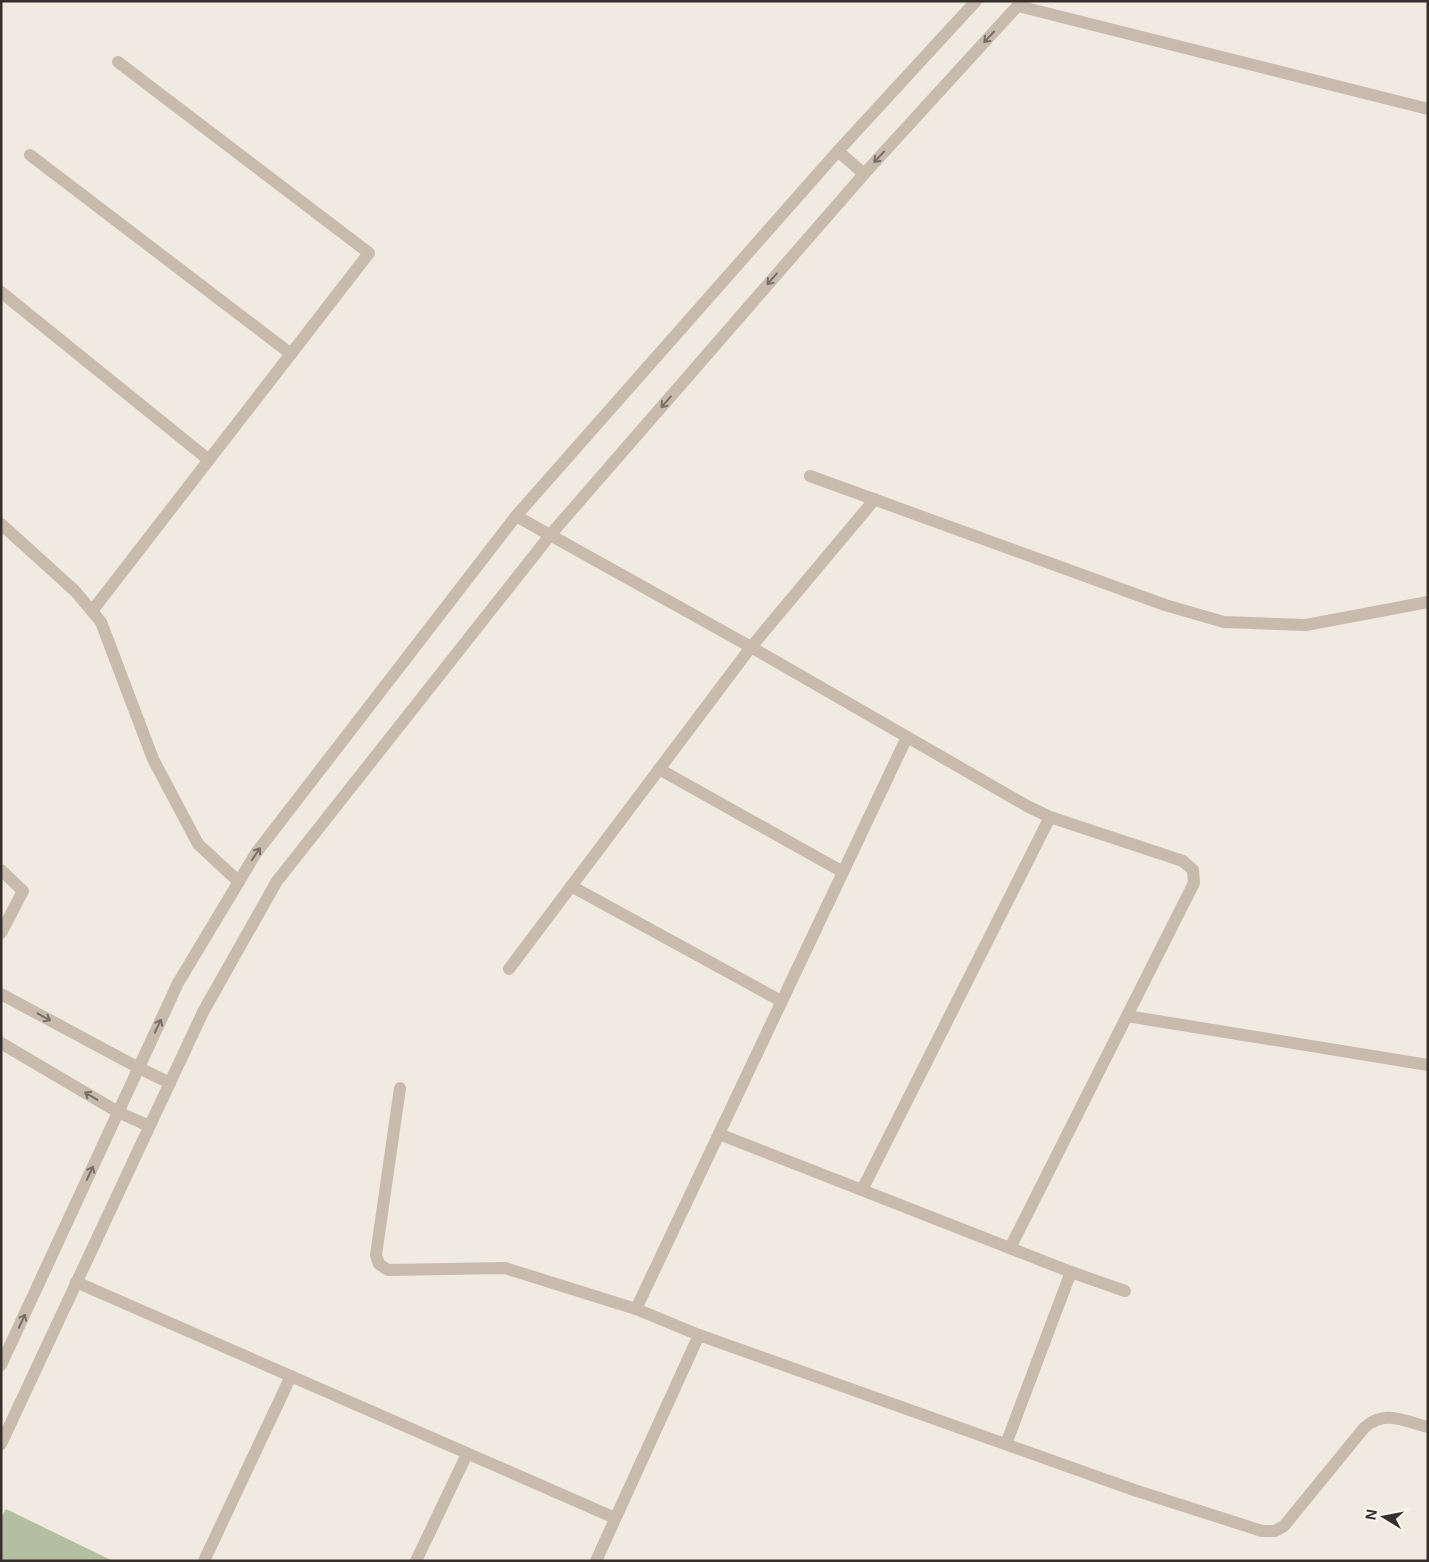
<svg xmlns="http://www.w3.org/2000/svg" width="1429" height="1562" viewBox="0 0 1429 1562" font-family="Inter,sans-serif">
<rect width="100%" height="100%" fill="#f1eae1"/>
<polygon fill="#b4bfa2" points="6,1509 113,1561 1,1561 1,1518"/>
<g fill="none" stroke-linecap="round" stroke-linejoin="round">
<g stroke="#c8bbae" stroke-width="12">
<polyline points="1018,6 1428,109"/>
<polyline points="838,151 864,174"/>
<polyline points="30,155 291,354"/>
<polyline points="1,292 209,460"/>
<polyline points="810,476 1165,605 1224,622 1306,625 1428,602"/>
<polyline points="516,516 751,647 1027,806 1050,817 1183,861 1193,870 1194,883 1010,1248"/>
<polyline points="1,524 75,591 101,622 153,759 198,844 239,882"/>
<polyline points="92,611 369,253 118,62"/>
<polyline points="659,769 843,872"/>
<polyline points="1,870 23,891 1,933"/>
<polyline points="571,886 781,1001"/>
<polyline points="509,969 751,647 875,499"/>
<polyline points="1,994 139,1068 170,1083"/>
<polyline points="1127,1016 1428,1065"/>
<polyline points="1,1043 118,1112 149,1126"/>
<path d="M 400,1088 L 376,1255 L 379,1264 L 388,1270 L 505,1268 L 636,1309 L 699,1335 L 1134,1490 L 1262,1531 L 1275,1531 L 1284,1526 L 1364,1428 C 1384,1409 1404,1421 1428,1427"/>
<polyline points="719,1134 1071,1272 1125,1291"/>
<polyline points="862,1190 1050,817"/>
<polyline points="76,1282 615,1518"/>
<polyline points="636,1309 907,737"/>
<polyline points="1,1365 178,983 256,853 516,516 838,151 976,1"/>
<polyline points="1,1444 203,1012 277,881 551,534 864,174 1022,1"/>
<polyline points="1006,1444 1071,1272"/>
<polyline points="204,1561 291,1376"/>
<polyline points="416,1561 467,1454"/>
<polyline points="596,1561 699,1335"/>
</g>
</g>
<defs><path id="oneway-shaft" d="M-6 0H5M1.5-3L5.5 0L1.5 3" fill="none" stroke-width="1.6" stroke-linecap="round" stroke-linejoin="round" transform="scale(1.25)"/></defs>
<g stroke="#786e66">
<use href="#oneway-shaft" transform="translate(989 37) rotate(133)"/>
<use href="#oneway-shaft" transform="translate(879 157) rotate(133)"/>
<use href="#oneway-shaft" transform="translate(772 279) rotate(131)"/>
<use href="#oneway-shaft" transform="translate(666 402) rotate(131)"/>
<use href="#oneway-shaft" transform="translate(256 854) rotate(-56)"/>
<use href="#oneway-shaft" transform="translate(44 1017) rotate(29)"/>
<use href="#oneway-shaft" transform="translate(158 1026) rotate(-65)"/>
<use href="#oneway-shaft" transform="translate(91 1096) rotate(-149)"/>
<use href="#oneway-shaft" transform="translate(90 1173) rotate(-65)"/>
<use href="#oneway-shaft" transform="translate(22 1321) rotate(-65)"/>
</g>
<rect width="1429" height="1562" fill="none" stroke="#372f2b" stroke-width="5"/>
<g transform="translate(1384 1517) rotate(280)" stroke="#f9f4ed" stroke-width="4" paint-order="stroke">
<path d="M0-4L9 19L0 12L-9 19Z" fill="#372f2b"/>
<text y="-8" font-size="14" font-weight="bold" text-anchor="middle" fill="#372f2b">N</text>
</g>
</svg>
